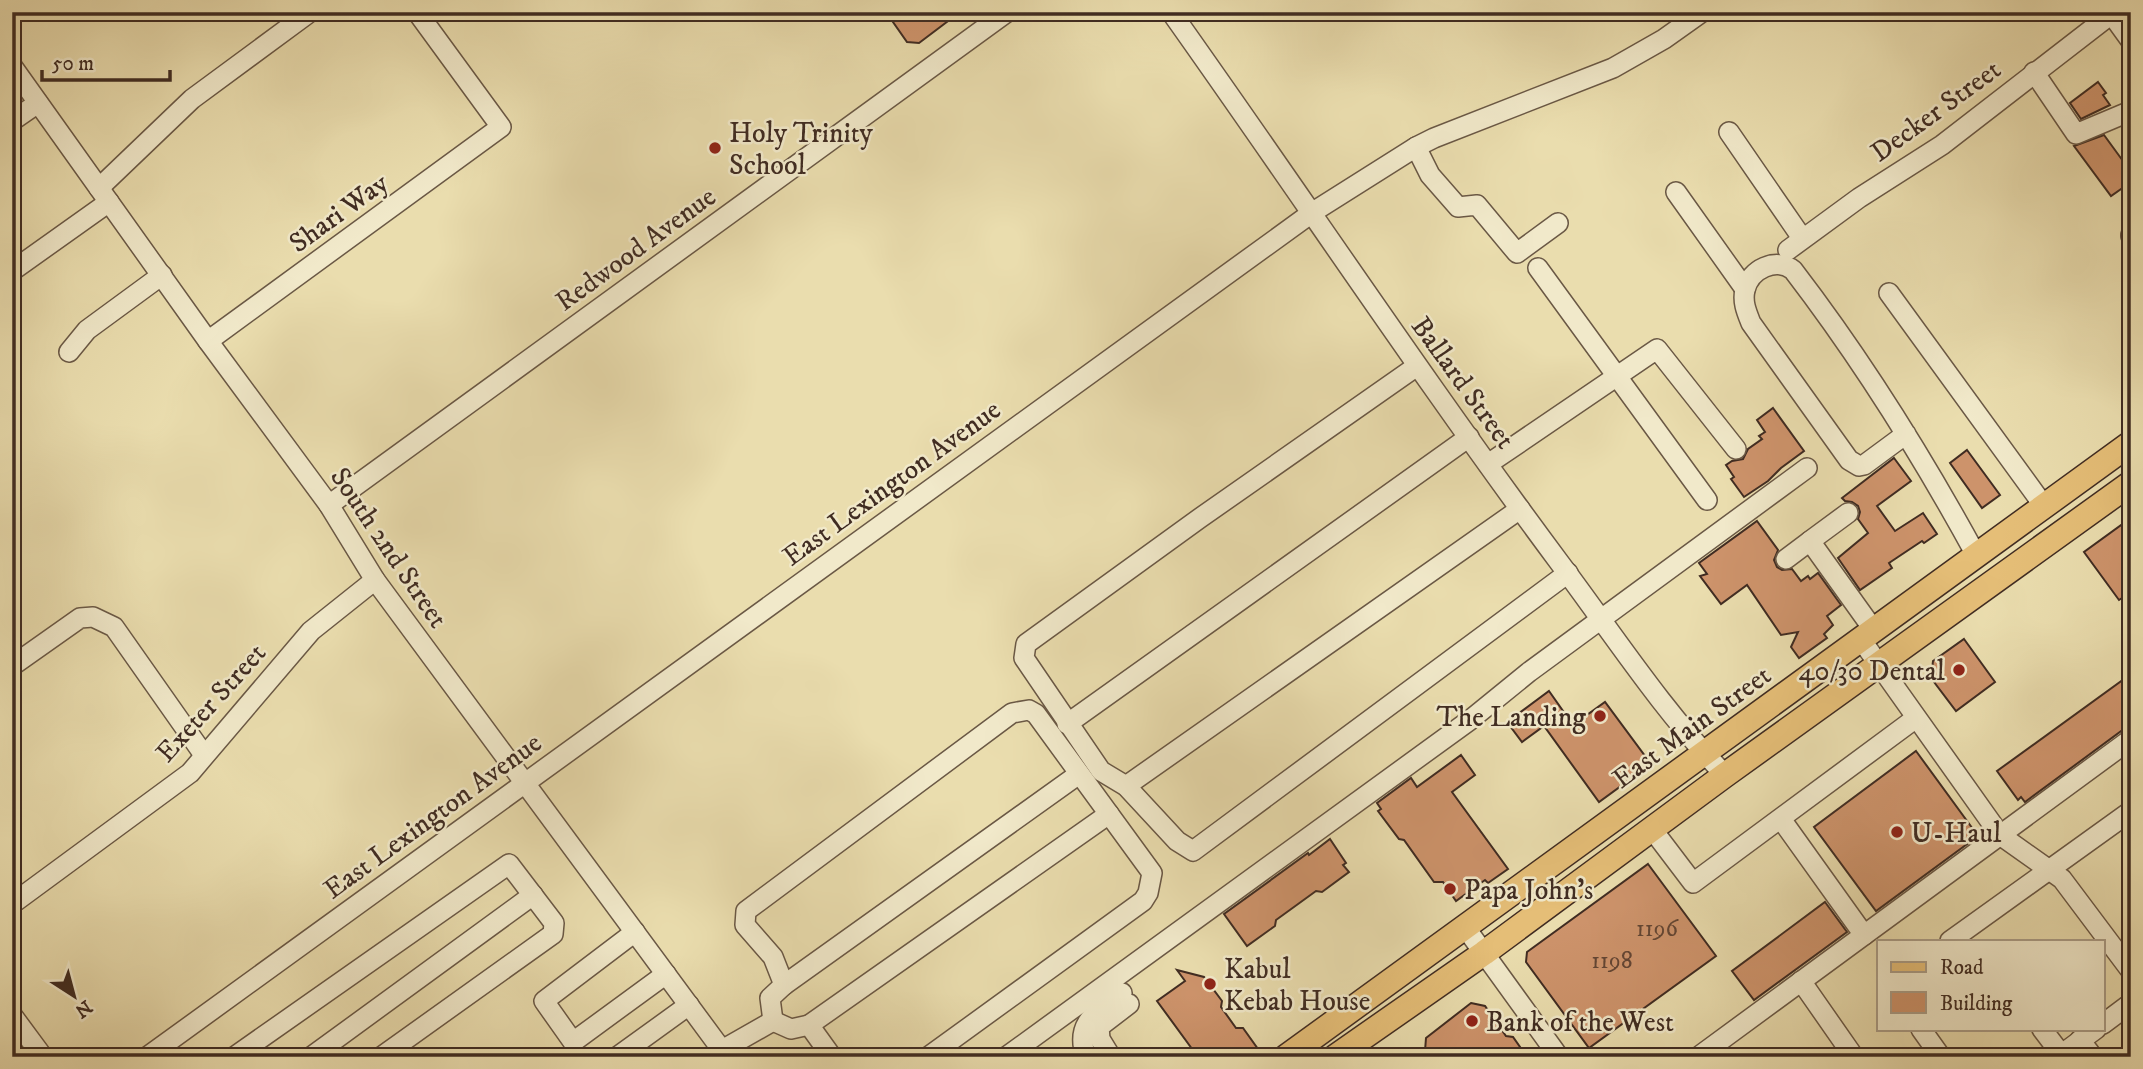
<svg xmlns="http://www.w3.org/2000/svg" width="2143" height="1069" viewBox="0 0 2143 1069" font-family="'IM FELL DW Pica',serif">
<rect width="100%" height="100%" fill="#eaddae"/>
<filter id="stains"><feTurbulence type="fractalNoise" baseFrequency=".00286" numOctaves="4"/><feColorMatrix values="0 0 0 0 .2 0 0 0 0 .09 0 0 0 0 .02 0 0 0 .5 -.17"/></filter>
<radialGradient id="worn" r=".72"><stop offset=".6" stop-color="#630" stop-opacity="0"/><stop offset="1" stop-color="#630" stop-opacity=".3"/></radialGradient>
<g fill="#cd936b" stroke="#402c22" stroke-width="2">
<polygon points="886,12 960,12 919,43 907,42"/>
<polygon points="2098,82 2106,93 2103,95 2110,105 2081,119 2070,103"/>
<polygon points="2104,135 2131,172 2131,182 2111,196 2074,146"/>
<polygon points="1773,408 1804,451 1781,468 1768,481 1744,497 1731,479 1734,477 1726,465 1732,461 1743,459 1748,449 1762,439 1759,436 1765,432 1757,420"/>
<polygon points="1967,450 2000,495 1982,508 1950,463"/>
<polygon points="1894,458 1911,481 1877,506 1895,531 1923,513 1937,534 1924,543 1922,541 1889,563 1892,568 1860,590 1838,558 1868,533 1858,519 1860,512 1858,506 1852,502 1845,501 1842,498"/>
<polygon points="1757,521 1778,550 1774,560 1777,567 1782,570 1792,569 1801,581 1808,576 1810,579 1818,573 1841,605 1827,616 1833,625 1824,634 1827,638 1799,658 1791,647 1798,632 1781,635 1747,585 1721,604 1700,576 1707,574 1699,563"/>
<polygon points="2124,523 2131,532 2131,592 2119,600 2084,552"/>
<polygon points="1964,639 1995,682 1956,711 1931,678 1933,661"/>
<polygon points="2131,674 2131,727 2124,729 2025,802 2021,797 2018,800 1997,771"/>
<polygon points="1549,691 1573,725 1605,702 1651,764 1599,802 1544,726 1522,742 1507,722"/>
<polygon points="1916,751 1978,836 1876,911 1814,827"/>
<polygon points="1461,755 1475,775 1452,792 1508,869 1488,883 1485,880 1456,901 1443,882 1434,882 1404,840 1399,839 1378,811 1381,809 1377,803 1411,778 1417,787"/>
<polygon points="1330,839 1346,863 1343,865 1349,872 1322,892 1316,891 1276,920 1275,926 1247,946 1224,914 1308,853 1309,855"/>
<polygon points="1648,864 1716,956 1589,1048 1526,962 1527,952"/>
<polygon points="1825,902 1847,932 1754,1000 1732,971"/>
<polygon points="1177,970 1204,977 1222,1001 1221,1007 1236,1028 1243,1028 1258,1049 1247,1057 1198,1057 1157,1001 1185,981"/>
<polygon points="1471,1003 1485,1006 1506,1036 1513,1037 1527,1057 1429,1057 1425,1051 1426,1038"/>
</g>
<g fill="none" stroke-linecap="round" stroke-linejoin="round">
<defs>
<g id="minor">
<path d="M 1171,12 C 1301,195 1425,382 1559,562 C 1613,634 1662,710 1725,775"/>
<polyline points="2110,12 2131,41"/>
<polyline points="12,66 208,341 329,505 375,580 727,1057"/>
<polyline points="2034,72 2076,134 2126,113"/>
<polyline points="12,121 38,103"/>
<polyline points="1729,132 1802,238"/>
<polyline points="1416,147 1430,175 1458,207 1477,205 1517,253 1558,223"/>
<polyline points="99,188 192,99 310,12"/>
<polyline points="1676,192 1745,289"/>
<polyline points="2131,235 2131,236"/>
<polyline points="1788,250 1859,198 1942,145 2114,12"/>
<polyline points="1538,268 1707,500"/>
<polyline points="12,271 109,202"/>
<polyline points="1889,293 2044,506"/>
<polyline points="208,341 501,127 417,12"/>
<polyline points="69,352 87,330 162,275"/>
<polyline points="1417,366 1200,518 1026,644 1024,658 1101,771 1126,786 1177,841 1193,851 1568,573"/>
<path d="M 1906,434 L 1864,465 L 1859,466 L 1849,460 L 1751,323 C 1747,313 1742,302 1745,290 C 1750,269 1776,257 1793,270 C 1862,360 1922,456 1976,555"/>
<polyline points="1488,464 1657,349 1736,449"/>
<polyline points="329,505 1007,12"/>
<polyline points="1810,541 1848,513"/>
<polyline points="1786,559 1810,541 1873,629"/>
<polyline points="1860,638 2000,835 2062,879 2131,971"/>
<polyline points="12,666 80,618 93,617 114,627 204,755"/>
<polyline points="1067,724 1469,437"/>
<polyline points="1126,786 1520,509"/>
<polyline points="1781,819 1864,935"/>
<polyline points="1652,829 1693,883 1916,718"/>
<polyline points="12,904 190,773 311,631 375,580"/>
<polyline points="1465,927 1559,1057"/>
<polyline points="635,932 544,1001 573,1042 666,974"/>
<polyline points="1950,941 2131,811"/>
<polyline points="1801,981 1854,1057"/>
<polyline points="784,985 1079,774"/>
<polyline points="12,1015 43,1057"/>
<polyline points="773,1021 770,998 784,985 773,957 745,925 746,911 1012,713 1029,710 1036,714 1152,873 1148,893 1143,901 928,1057"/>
<polyline points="773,1021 791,1029 809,1025 832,1057"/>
<polyline points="2103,1024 2131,1003"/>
<polyline points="809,1025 1109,814"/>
<polyline points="1921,1029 1941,1057"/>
<polyline points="2042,1029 2061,1054"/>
<polyline points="2080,1040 2093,1057"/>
<polyline points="722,1050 773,1021"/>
<polyline points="147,1057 1313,212 1416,147 1434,138 1613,68 1664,39 1702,12"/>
<polyline points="234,1057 509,864 554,923 553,934 381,1057"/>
<polyline points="311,1057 533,895"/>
<polyline points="617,1057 689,1005"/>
<polyline points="1006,1057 1470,720 1529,672 1807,468"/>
<path d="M 1086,1057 C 1074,1022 1097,1012 1122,993"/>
<polyline points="1111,1057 1100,1039 1099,1027 1129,1004"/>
<polyline points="1698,1057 2131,739"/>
<polyline points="2058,1057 2096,1029"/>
</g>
<g id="major">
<polyline points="1286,1057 2131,443"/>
<polyline points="1335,1057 1484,953 1725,775 2131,483"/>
</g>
</defs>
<use href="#minor" stroke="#6a5845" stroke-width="22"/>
<use href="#major" stroke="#402c22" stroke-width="27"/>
<use href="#minor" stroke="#f1e9ca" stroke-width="19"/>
<use href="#major" stroke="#e5be77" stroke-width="24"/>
</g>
<g fill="#8f2418" stroke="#f1e9ca" stroke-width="2.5">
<circle cx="715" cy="148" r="7"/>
<circle cx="1959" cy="670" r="7"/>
<circle cx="1600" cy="716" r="7"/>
<circle cx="1897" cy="832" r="7"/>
<circle cx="1450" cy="889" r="7"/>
<circle cx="1210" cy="984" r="7"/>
<circle cx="1472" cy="1021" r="7"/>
</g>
<g text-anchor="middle" stroke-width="5" stroke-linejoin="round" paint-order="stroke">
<g font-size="24" fill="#634634">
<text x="1657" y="936">1196</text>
<text x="1612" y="968">1198</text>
</g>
<g font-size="28" fill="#402c22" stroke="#f1e9ca">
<text transform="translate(1935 110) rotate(-36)" y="10">Decker Street</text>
<text transform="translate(338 212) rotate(-36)" y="10">Shari Way</text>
<text transform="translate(635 248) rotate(-36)" y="10">Redwood Avenue</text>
<text transform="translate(1464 382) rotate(54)" y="10">Ballard Street</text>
<text transform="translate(891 482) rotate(-36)" y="10">East Lexington Avenue</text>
<text transform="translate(390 547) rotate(56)" y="10">South 2nd Street</text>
<text transform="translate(210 702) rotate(-48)" y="10">Exeter Street</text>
<text transform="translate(1691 726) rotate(-36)" y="10">East Main Street</text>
<text transform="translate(432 815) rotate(-36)" y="10">East Lexington Avenue</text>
</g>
<g font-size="28" fill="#402c22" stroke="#f1e9ca" text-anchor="start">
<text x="729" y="142">Holy Trinity<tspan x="729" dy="32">School</tspan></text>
<text x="1945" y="680" text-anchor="end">40/30 Dental</text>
<text x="1586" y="726" text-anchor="end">The Landing</text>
<text x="1911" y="842">U-Haul</text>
<text x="1464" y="899">Papa John's</text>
<text x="1224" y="978">Kabul<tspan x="1224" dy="32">Kebab House</tspan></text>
<text x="1486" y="1031">Bank of the West</text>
</g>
</g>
<rect width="2143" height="1069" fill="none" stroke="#eaddae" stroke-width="42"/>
<rect x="14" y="14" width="2115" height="1041" fill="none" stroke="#402c22" stroke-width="3.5"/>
<rect x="21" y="21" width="2101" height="1027" fill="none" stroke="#402c22" stroke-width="2"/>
<rect x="1877" y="940" width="228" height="91" fill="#f1e9ca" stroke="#aa9d87" stroke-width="2"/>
<rect x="1891" y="962" width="35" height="10" fill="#e5be77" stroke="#aa9d87" stroke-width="2"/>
<text x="1940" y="974" font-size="21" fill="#402c22">Road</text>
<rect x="1891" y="992" width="35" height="21" fill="#cd936b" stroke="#aa9d87" stroke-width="2"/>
<text x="1940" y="1010" font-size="21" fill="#402c22">Building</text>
<g transform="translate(74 996) rotate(144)" stroke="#f1e9ca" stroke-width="5" paint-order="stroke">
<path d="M0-5L12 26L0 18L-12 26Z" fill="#402c22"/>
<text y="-10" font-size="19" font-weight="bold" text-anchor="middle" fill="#402c22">N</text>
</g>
<path d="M42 70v10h128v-10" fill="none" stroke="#402c22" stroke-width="3.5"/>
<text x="52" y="70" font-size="21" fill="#402c22" stroke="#f1e9ca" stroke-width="5" paint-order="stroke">50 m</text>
<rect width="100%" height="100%" filter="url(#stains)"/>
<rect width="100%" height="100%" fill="url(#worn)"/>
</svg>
